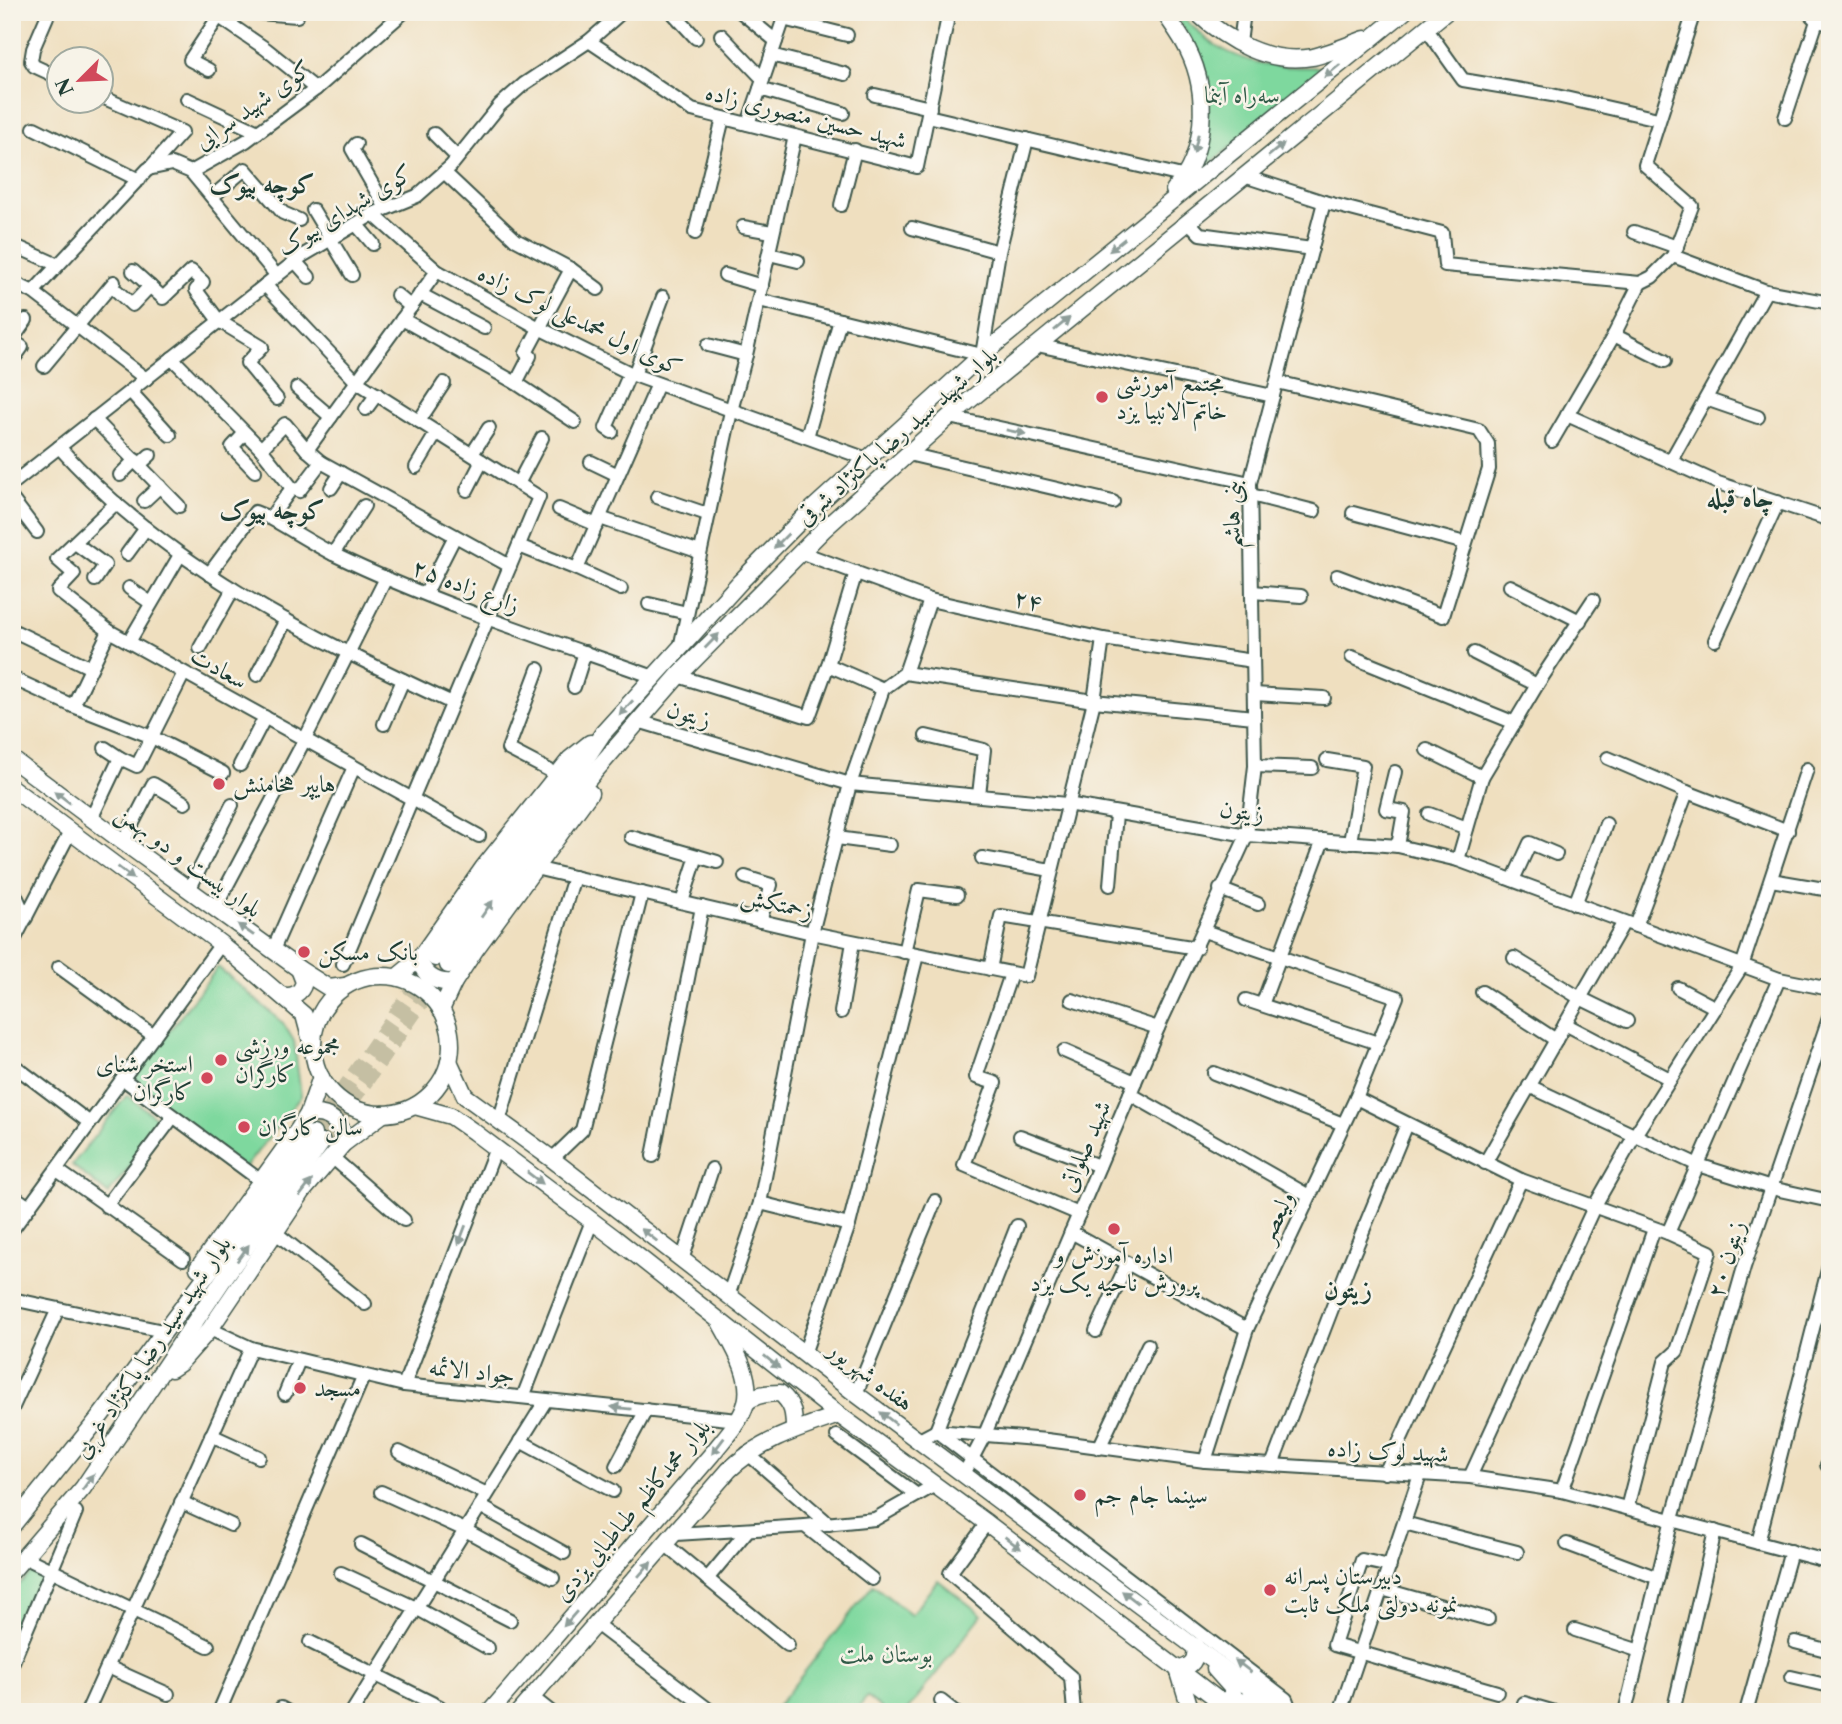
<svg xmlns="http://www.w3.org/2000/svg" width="1842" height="1724" viewBox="0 0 1842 1724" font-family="'Libre Caslon Text',Amiri,serif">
<rect width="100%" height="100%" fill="#f7f3e8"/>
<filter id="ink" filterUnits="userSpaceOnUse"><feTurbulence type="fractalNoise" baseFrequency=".0143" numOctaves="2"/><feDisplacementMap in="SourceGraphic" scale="14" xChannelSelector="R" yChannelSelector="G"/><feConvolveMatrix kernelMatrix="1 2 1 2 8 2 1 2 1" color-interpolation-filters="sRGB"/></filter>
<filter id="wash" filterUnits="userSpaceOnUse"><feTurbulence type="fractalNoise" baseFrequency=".00686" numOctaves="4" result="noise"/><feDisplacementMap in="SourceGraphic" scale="28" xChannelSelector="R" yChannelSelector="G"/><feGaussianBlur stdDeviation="1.57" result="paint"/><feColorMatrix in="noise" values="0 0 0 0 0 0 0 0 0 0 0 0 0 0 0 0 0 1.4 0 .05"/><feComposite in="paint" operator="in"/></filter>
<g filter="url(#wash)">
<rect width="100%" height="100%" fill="#efdfbf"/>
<g fill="#7ed89e" stroke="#4e8a69" stroke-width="2">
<path d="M 1173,12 L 1177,12 C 1189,23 1202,36 1215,45 C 1255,69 1287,68 1333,67 L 1199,172 C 1205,133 1215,93 1198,54 C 1192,40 1182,26 1173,12 Z"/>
<polygon points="218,967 283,1023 294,1041 301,1096 244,1169 132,1080"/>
<polygon points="127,1095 164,1124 108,1194 72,1165"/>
<polygon points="36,1568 45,1573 12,1650 12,1591"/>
<polygon points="938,1580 982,1615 906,1712 886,1712 867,1697 855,1712 773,1712 873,1585 911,1615"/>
</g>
</g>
<g filter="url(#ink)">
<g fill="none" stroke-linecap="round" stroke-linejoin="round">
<g stroke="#c5bfa3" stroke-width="16" stroke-dasharray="16 8" stroke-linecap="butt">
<polyline points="313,1134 432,963"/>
<polyline points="322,1142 444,970"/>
</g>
<defs>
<g id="minor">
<polyline points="49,12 33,49 31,61 34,66 60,78"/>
<polyline points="212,12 266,49 316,89"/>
<polyline points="247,12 297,16"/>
<polyline points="672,12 696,38"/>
<polyline points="741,12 776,41"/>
<polyline points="1808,12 1817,21 1830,24"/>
<polyline points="783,19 847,35"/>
<polyline points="1426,28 1463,80 1552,95 1658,119"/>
<polyline points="721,35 763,79"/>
<polyline points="589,41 692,110 917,167 949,12"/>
<polyline points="1240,43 1244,12"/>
<polyline points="771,55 845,74"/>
<polyline points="209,70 190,60 219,16"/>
<polyline points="760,89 843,113"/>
<polyline points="875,95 930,108"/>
<polyline points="102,97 182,132 149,169"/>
<polyline points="187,99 258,132"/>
<polyline points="928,116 1186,177"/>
<polyline points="1785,118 1817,21"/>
<polyline points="748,124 786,12"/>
<polyline points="34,128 139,180"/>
<polyline points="434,134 457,157"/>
<polyline points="356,144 352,149 386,208"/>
<polyline points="191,172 277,276"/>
<polyline points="444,172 516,240 571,269 598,289"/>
<polyline points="1244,176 1324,202 1442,233 1445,265 1640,283 1652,277 1673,256 1766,291 1830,303"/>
<polyline points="212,197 245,169 283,213 299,220"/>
<polyline points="841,205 855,150"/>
<polyline points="313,210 352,275"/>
<polyline points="373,214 437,271 539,328 634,375 867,459"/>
<polyline points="1188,221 1200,234 1312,249"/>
<polyline points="356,224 373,244"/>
<polyline points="743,227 772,232"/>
<polyline points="912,228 999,252"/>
<polyline points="1634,232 1677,247"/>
<polyline points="695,233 723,118"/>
<polyline points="13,245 58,265"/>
<polyline points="769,254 798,261"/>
<polyline points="1673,256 1692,206 1645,165 1694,12"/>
<polyline points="295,261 309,277"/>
<polyline points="571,269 526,353 530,356 516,383 575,422"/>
<polyline points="133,271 163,298 191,271 203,282 196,290 219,321 262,347 247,363 277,399"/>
<polyline points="725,275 762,286"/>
<polyline points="12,282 33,292 146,379"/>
<polyline points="265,285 357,382 539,497 343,964"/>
<polyline points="117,291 132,305 150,286"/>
<polyline points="33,292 148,169 172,164 191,172 246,141 316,89 404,12"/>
<polyline points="420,294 484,328"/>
<polyline points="397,295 411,307"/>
<polyline points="759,300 982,355 999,252 1027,139"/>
<polyline points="402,319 516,383"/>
<polyline points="1614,335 1665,361"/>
<polyline points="708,345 746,355"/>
<polyline points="1037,345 1273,396"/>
<polyline points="172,358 261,449 292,488"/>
<polyline points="12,361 22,347 12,340 26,320"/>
<polyline points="44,366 114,282"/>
<polyline points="634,375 663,297"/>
<polyline points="1277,382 1479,430 1488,444 1489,469 1443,616 1337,576"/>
<polyline points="297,388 331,417"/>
<polyline points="130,391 170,435"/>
<polyline points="1706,399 1758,417"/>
<polyline points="366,409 377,394"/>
<polyline points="1567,415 1718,483 1830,520"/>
<polyline points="949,417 1250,483"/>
<polyline points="94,419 179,506"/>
<polyline points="419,421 444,383"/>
<polyline points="612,432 606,428 630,373"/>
<polyline points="245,433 232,447 255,471"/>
<polyline points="807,437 840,320"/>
<polyline points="1552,441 1614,335 1640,283"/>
<path d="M 59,447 C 164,565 311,637 452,703"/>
<polyline points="261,449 285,424 307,450"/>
<polyline points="472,454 489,428"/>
<polyline points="908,454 1113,502"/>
<polyline points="321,462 510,566"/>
<polyline points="591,462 618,475"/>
<polyline points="1670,462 1766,291"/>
<polyline points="139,465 150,455"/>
<polyline points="416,467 437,432"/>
<polyline points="120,475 135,460"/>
<polyline points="12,484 302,256 373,214 417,196 451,166 500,105 524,84 589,41 622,12"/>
<polyline points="518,484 542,438"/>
<polyline points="331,488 341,473"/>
<polyline points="467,490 482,461"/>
<polyline points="1251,495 1314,511"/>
<polyline points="657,497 707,514"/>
<polyline points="12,499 37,532"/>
<polyline points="144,501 160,486"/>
<polyline points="116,503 57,559 74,574 58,591 109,631 129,642 479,836"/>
<polyline points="559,509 597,525"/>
<polyline points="1353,513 1465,543"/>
<path d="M 270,518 C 292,530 313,544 335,555 C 437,604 547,639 654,677"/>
<polyline points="600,518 700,552"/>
<polyline points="75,543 105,565 95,580"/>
<polyline points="519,546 577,569 621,589"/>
<polyline points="800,552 930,600 1103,639 1253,661"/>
<polyline points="127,554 146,528"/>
<polyline points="333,554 364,506"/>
<polyline points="577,569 658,384"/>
<polyline points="209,574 255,512 270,518 292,488 299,491 321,462 307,450 437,271"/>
<polyline points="1510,586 1580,621"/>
<polyline points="129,588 151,603"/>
<polyline points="1253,592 1301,596"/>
<polyline points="426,593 455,536"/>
<polyline points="649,604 687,613"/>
<polyline points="12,630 91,668"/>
<polyline points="1715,640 1778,502"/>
<polyline points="129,642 180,555"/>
<polyline points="200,648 233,589"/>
<polyline points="680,648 731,411 746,355 795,136"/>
<polyline points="1474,653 1537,685"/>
<polyline points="1352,657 1515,723"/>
<polyline points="828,665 883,689"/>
<polyline points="538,669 508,749 558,775"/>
<polyline points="905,673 1094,701 1254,717"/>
<polyline points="257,675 286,620"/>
<polyline points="678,676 809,717 828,665 856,572"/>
<polyline points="12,678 73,706 152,737 223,773"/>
<polyline points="574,687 585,652"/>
<polyline points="1254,694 1324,698"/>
<polyline points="73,706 109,631"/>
<polyline points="638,721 850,784 1067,804 1247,835 1398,846 1458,860 1779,979 1830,989"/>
<polyline points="384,724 403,680"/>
<polyline points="926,736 984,750 979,795"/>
<polyline points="105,748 120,758"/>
<polyline points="1427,750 1482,777"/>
<polyline points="1608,758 1687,792 1788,831"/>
<polyline points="1327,760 1363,766 1350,842"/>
<polyline points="240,765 265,717"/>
<polyline points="1255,766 1312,768"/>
<polyline points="1395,772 1386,809 1404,812 1398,846"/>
<polyline points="1429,814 1467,828"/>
<polyline points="91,819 120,758 137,766 184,673"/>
<polyline points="631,837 697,856"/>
<polyline points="837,838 890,845"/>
<polyline points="123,842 153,784 185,803"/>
<polyline points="982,858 1051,870"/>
<polyline points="1458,860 1482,777 1537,685 1593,600"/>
<polyline points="535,868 812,933 1026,976 1094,701 1103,639"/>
<polyline points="745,877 771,885 760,921"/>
<polyline points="1513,880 1530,843 1556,854"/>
<polyline points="1771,880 1830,890"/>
<polyline points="1110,885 1116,814"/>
<polyline points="12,887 26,918"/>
<polyline points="1220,889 1258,904"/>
<polyline points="189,890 232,805"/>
<polyline points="682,902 697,856 717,862"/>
<polyline points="1575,904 1606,824"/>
<polyline points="215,908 305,739 386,578"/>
<polyline points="1636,926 1687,792"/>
<polyline points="1204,931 1397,997 1356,1098 1247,1329 1205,1461"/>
<polyline points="12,944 70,832"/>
<polyline points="273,950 354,767"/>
<polyline points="904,952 919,890 957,895"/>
<polyline points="1514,958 1580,998 1627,1021"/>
<polyline points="59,967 154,1036"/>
<polyline points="990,969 1001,916 1197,948"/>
<polyline points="1011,974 976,1077 995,1083 964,1165 1079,1214"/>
<polyline points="1678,988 1716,1008"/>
<polyline points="1482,992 1556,1040"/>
<polyline points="1072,1000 1158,1028"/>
<polyline points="1246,1000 1378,1043"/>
<polyline points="1262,1005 1323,840"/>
<polyline points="841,1012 853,942"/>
<polyline points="1565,1024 1670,1079"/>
<polyline points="1064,1051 1135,1082"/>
<polyline points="12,1064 90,1123"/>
<polyline points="1214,1073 1343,1124"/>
<polyline points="123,1079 261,1181"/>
<polyline points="1529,1086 1698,1165 1771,1188 1830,1201"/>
<polyline points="1130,1094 1309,1196"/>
<polyline points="1356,1098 1521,1180 1668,1233 1710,1252 1677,1351 1665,1362 1627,1508"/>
<polyline points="499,1121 574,877"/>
<polyline points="1020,1136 1099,1166"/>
<polyline points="653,1156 702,907"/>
<polyline points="332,1157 404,1220"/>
<polyline points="552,1159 582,1130 642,893"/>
<polyline points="1485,1163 1624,922"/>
<polyline points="57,1170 183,1259"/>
<polyline points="12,1195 29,1207"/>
<polyline points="760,1203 849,1225"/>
<polyline points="106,1206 173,1117"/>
<polyline points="1017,1226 936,1431 1047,1440 1205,1461 1470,1477 1562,1491 1830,1562"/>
<polyline points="12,1230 221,944"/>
<polyline points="1071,1232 1247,1329"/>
<polyline points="276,1233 365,1304"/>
<polyline points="1668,1233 1779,979"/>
<polyline points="682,1260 712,1169"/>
<polyline points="728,1296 760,1203 812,933 850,784 883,689 905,673 930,600"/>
<polyline points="12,1299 163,1331"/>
<polyline points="210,1329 251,1348 404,1385 738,1420"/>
<polyline points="1096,1331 1127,1264"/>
<polyline points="804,1354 849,1225 917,955"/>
<polyline points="404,1385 496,1148"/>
<polyline points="285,1394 299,1360"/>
<polyline points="856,1394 935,1201"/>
<polyline points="523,1397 592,1221"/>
<polyline points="12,1409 58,1309"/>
<polyline points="211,1435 259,1457"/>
<polyline points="837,1436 917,1495"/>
<polyline points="919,1440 936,1431 1286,1699 1291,1712"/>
<polyline points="520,1441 613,1491"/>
<polyline points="1099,1448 1148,1345"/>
<polyline points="399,1452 487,1494"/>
<polyline points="747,1453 829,1524"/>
<polyline points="1272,1465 1348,1267 1407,1124"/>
<polyline points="1827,1465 1830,1465"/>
<polyline points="616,1466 646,1410"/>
<polyline points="1385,1473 1521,1180"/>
<polyline points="964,1474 985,1434 1158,1028 1247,835 1255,766 1250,483 1324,202"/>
<polyline points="1470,1477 1594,1207 1635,1135 1742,966 1807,769"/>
<polyline points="1562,1491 1654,1229"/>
<polyline points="381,1492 465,1530 553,1578"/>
<polyline points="181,1502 231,1525"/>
<polyline points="480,1506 564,1553"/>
<polyline points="987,1523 950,1573 1071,1677 1074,1712"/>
<polyline points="1404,1523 1517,1552"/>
<polyline points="805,1526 872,1579"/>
<polyline points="676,1534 805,1526 875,1519 935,1485"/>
<polyline points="1758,1543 1830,1262"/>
<polyline points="361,1544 510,1620"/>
<polyline points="1567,1544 1658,1578"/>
<polyline points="666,1545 788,1645"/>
<polyline points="24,1557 208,1646"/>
<polyline points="1390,1566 1362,1560 1334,1645 1497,1692"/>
<polyline points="341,1573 416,1608 488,1648"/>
<polyline points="707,1579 748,1530"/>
<polyline points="1382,1589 1488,1619"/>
<polyline points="596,1624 712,1712"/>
<polyline points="1575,1630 1640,1651"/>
<polyline points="310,1642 440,1707"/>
<polyline points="1795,1642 1830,1651"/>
<polyline points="12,1664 76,1512"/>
<polyline points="108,1667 168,1694"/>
<polyline points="1791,1677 1830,1686"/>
<polyline points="532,1697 551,1712"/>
<polyline points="941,1701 955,1712"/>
<polyline points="1524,1703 1555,1712"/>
<polyline points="281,1708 288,1712"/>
<polyline points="87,1712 251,1348"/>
<polyline points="219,1712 363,1377"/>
<polyline points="352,1712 546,1400"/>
<polyline points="1340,1712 1420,1475"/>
<polyline points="1625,1712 1672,1519 1744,1267 1830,1015"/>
<polyline points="1673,1712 1715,1531"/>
<polyline points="1746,1712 1791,1551"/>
</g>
<g id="major">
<path d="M 1164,12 C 1172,24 1182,37 1188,50 C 1209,92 1207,155 1174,190"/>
<path d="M 1196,12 C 1227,41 1269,65 1313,57 C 1330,53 1348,45 1365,39"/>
<polyline points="12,759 123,842 299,969 329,988 345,986"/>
<polyline points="12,788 221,944 304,1015 311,1041"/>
<polyline points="435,958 509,854 585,760 603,733 741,581 809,512 982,355 1404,12"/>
<path d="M 419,959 C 424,976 436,984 454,982"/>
<polyline points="448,965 519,864 597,769 678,676 823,530 949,417 1446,12"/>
<circle cx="382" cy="1045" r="69"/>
<polyline points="397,977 419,959 483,868 570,759 590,743"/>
<path d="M 281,995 C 292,998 301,994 304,982 L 299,969"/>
<polyline points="441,1010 454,982 475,950 590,793"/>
<polyline points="449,1061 465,1096 552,1159 856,1394 1282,1712"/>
<polyline points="415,1106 451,1116 474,1132 616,1239 839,1415 987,1523 1234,1712"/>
<path d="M 308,1114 C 324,1113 334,1117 342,1130 L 343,1144"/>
<polyline points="198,1268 298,1130 308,1114 321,1077"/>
<polyline points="171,1369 180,1363 210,1329 303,1191 343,1144 383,1114"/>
<path d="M 746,1403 C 755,1394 768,1393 780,1393 C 793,1404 794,1413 794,1430"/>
<polyline points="12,1526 99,1418 313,1134"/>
<polyline points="12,1571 83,1488 227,1274 322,1142"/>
<polyline points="1215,1669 1231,1687 1239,1712"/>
<path d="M 490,1712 L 712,1454 C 723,1439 741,1422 746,1403 C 753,1376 733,1346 721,1324"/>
<path d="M 519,1712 L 729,1470 C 761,1440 798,1429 839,1415"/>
<path d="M 1188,1712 L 1189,1705 L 1178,1669 C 1192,1667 1197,1660 1195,1646"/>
<path d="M 1209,1712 L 1218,1700 C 1237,1700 1252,1700 1268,1712"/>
</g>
</defs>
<use href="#minor" stroke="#3e5549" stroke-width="16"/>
<use href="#major" stroke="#3e5549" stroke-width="19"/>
<use href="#minor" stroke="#fff" stroke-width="12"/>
<use href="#major" stroke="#fff" stroke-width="16"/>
</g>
<defs><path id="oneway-solid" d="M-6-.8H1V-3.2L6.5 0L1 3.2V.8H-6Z" transform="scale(1.75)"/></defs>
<g fill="#8f9e9a">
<use href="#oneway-solid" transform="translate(1332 71) rotate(141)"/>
<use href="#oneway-solid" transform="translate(1196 144) rotate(103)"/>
<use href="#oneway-solid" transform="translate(1276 150) rotate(-39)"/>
<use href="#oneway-solid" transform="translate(1117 245) rotate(141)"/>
<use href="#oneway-solid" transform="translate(1062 324) rotate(-40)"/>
<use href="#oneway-solid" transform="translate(1016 432) rotate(12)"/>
<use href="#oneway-solid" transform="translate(781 541) rotate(135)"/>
<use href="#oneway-solid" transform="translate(712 641) rotate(-46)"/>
<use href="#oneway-solid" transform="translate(626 708) rotate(132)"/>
<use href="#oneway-solid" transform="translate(62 797) rotate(-143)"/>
<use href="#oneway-solid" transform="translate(126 873) rotate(37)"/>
<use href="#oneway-solid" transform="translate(487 909) rotate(-55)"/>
<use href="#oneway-solid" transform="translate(246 930) rotate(-145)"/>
<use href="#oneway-solid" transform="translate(535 1178) rotate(37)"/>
<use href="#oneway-solid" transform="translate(306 1188) rotate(-52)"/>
<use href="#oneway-solid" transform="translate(462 1235) rotate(111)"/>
<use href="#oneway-solid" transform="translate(649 1235) rotate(-142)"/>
<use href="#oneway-solid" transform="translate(243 1253) rotate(-54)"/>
<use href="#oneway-solid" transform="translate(772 1362) rotate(39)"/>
<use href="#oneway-solid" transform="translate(621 1408) rotate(-174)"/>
<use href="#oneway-solid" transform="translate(888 1418) rotate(-143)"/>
<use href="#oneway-solid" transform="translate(718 1446) rotate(127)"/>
<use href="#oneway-solid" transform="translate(88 1482) rotate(-54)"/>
<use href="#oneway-solid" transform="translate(1013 1543) rotate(37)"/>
<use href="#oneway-solid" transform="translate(645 1569) rotate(-49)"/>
<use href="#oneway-solid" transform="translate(1130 1597) rotate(-143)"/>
<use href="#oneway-solid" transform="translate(570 1619) rotate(131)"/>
<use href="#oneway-solid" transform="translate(1243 1666) rotate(-143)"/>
</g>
</g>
<g fill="#d1495b" stroke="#f7f3e8" stroke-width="2.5">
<circle cx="1102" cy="397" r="7"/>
<circle cx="219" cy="784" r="7"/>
<circle cx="304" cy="952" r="7"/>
<circle cx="221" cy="1060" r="7"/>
<circle cx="207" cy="1078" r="7"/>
<circle cx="244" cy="1127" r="7"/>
<circle cx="1114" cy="1229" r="7"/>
<circle cx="300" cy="1388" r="7"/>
<circle cx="1080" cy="1495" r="7"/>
<circle cx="1270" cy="1590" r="7"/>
</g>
<g text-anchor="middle" stroke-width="5" stroke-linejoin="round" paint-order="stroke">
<g font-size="24" fill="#325c49" stroke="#f7f3e8">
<text x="1242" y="103">سه‌راه آبنما</text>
<text x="886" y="1662">بوستان ملت</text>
</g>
<g font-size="24" fill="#1f3d34" stroke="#f7f3e8">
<text transform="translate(253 105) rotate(-35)" y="8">کوی شهید سرایی</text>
<text transform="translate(806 116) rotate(14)" y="8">شهید حسین منصوری زاده</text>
<text transform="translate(345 210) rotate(-31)" y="8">کوی شهدای بیوک</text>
<text transform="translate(580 320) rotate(26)" y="8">کوی اول محمدعلی لوک زاده</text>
<text transform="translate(897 436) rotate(-41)" y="8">بلوار شهید سید رضا پاکنژاد شرقی</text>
<text transform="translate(1232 514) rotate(-89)" y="8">بنی هاشم</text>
<text transform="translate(466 586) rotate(21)" y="8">زارع زاده ۲۵</text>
<text transform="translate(1028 600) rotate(13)" y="8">۲۴</text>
<text transform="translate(219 668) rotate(29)" y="8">سعادت</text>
<text transform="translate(689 714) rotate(16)" y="8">زیتون</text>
<text transform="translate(1242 811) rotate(7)" y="8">زیتون</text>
<text transform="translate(189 861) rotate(36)" y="8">بلوار بیست و دو بهمن</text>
<text transform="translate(777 903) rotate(13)" y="8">زحمتکش</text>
<text transform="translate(1085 1146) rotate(-67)" y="8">شهید صلواتی</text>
<text transform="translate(1276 1217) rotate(-65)" y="8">ولیعصر</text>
<text transform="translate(1726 1259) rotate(-73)" y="8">زیتون ۲۰</text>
<text transform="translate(152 1347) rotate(-56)" y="8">بلوار شهید سید رضا پاکنژاد غربی</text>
<text transform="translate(472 1371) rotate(6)" y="8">جواد الائمه</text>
<text transform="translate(871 1376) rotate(37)" y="8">هفده شهریور</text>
<text transform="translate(1388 1451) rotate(3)" y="8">شهید لوک زاده</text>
<text transform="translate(632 1510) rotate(-50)" y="8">بلوار محمدکاظم طباطبایی یزدی</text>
</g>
<g font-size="24" fill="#1f3d34" stroke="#f7f3e8" text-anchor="start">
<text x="1116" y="391">مجتمع آموزشی<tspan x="1116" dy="28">خاتم الانبیا یزد</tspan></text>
<text x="233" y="792">هایپر هخامنش</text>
<text x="318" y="960">بانک مسکن</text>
<text x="235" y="1054">مجموعه ورزشی<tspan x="235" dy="28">کارگران</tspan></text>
<text x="193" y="1072" text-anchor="end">استخر شنای<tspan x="193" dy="28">کارگران</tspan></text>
<text x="258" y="1135">سالن کارگران</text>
<text x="1114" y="1263" text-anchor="middle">اداره آموزش و<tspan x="1114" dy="28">پرورش ناحیه یک یزد</tspan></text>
<text x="314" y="1396">مسجد</text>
<text x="1094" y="1503">سینما جام جم</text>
<text x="1284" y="1584">دبیرستان پسرانه<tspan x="1284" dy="28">نمونه دولتی ملک ثابت</tspan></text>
</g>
<g font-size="26" font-weight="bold" fill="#1f3d34" stroke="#f7f3e8">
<text x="262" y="193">کوچه بیوک</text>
<text x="1740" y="507">چاه قبله</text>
<text x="272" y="519">کوچه بیوک</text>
<text x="1348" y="1298">زیتون</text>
</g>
</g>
<rect width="1842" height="1724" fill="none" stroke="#f7f3e8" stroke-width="42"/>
<g transform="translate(80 80) rotate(246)"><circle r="33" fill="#f7f3e8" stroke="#a1aaa0" stroke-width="2"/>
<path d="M0-5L12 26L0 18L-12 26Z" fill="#d1495b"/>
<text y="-10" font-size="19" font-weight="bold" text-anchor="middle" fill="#1f3d34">N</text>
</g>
</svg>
